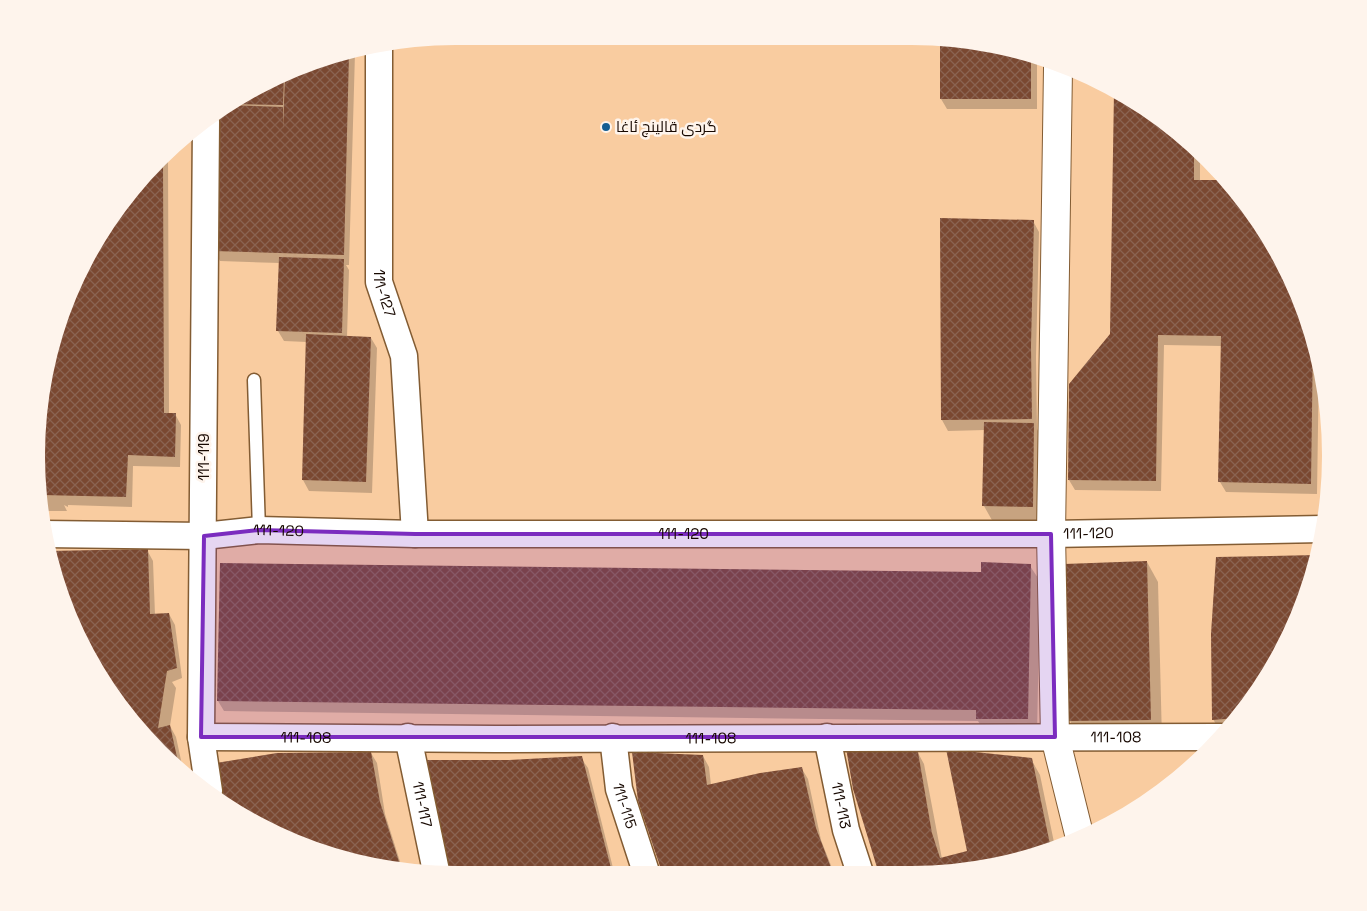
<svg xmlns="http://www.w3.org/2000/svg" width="1367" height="911" viewBox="0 0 1367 911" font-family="'Space Grotesk',Cairo,sans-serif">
<defs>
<pattern id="building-cross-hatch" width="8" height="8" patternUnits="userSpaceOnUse" patternTransform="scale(1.25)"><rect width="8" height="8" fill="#7a4831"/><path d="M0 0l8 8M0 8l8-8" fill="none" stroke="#8a6351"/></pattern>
</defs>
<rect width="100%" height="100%" fill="#f9cca0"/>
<g fill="#0003">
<polygon points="941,40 967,40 1037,61 1037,109 947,109 941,99"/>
<polygon points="355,53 349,265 346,265 349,270 347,337 371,338 377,348 372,493 309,491 303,480 307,342 284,341 278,331 280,263 220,261 214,250 219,110 321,58"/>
<polygon points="1115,91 1188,140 1200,154 1200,181 1227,182 1244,201 1288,270 1317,347 1319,361 1317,494 1226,492 1220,482 1222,346 1164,345 1161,491 1075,490 1069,480 1111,334"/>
<polygon points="168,158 169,414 175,414 181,425 180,467 133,466 132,507 68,505 68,507 64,505 67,511 43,511 37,428 123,200"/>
<polygon points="941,220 1033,221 1039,232 1036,357 1037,429 1043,440 1041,522 993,522 984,506 985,430 948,431 942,420"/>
<polygon points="147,550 153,561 155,615 169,614 175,625 182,678 172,682 176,688 170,726 176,737 184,774 93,665 50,552"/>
<polygon points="1316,556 1308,591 1274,665 1227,732 1222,735 1213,719"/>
<polygon points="1147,562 1158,582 1162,740 1082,741 1070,721 1065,565"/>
<polygon points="1030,566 1040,581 1037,735 986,735 978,721 224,711 218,701"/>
<polygon points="371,753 377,763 385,814 403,871 270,832 223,800 217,764"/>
<polygon points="918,753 924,764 942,859 970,860 1031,759 1040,775 1055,847 1020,861 939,874"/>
<polygon points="703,756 709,767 711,785 802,769 808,779 821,840 834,873 662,872 640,801"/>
<polygon points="581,758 588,768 614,872 449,871 439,834 509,761"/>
</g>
<g fill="url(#building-cross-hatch)">
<polygon points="940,40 967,40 1031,60 1031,99 940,99"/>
<polygon points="349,54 344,255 213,251 218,112 226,105 283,107 283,129 285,76 321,58"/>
<polygon points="284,77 283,105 229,104 237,100"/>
<polygon points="1114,91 1188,140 1194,147 1194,180 1225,180 1244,201 1288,270 1313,339 1311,484 1218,482 1221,336 1158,335 1156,481 1068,480 1069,384 1110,334"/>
<polygon points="163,163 164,413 176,413 175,457 128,455 126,497 42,495 37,428 68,295 123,200"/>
<polygon points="940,218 1034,220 1031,346 1032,419 941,420"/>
<polygon points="279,257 344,259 342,333 276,331"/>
<polygon points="306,334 371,337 366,482 302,480"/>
<polygon points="984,422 1034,423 1033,507 982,506"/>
<polygon points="148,549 150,614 169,613 177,668 167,671 158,728 170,725 180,771 93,665 49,551"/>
<polygon points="1317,555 1308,591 1274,665 1237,718 1212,720 1211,634 1216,557"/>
<polygon points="1147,561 1151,720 1069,721 1064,564"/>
<polygon points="981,562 1031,564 1028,719 976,719 976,710 217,701 220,563 981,572"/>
<polygon points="846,748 918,752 932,833 940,858 967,851 946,749 1032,758 1051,849 1020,861 939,874 879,874 853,789"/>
<polygon points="371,752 380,802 402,871 270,832 222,799 216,763 277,753"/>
<polygon points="632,752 703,755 707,785 760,773 802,767 816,828 833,873 662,872 638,801"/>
<polygon points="582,756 612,872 448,871 437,834 427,760 509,760"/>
</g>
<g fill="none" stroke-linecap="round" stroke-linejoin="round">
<defs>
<polyline id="service" points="254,380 259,530"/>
<g id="minor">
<path id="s1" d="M 379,49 L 379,282 L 404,356 L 415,534"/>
<polyline points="206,122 201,737 209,791"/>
<path id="s2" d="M 44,534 L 204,536 L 259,530 L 415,534 L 1051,534 L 1323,529"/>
<path id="s3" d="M 201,737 L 495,739 L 1221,737"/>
<path id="s4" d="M 408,737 L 436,871"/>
<path id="s5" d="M 613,737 L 619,789 L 646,872"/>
<path id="s6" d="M 827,737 L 846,830 L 860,873"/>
</g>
<polyline id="tertiary" points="1058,68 1051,534 1055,737 1080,838"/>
</defs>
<use href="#service" stroke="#835c33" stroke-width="15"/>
<use href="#minor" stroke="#835c33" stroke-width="29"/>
<use href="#tertiary" stroke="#835c33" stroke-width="30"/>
<use href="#service" stroke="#fff" stroke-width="12"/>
<use href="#minor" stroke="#fff" stroke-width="26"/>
<use href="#tertiary" stroke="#fff" stroke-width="28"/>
</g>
<path fill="#7b2cbf" fill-opacity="0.2" stroke="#7b2cbf" stroke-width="4" stroke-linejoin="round" d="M 259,530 L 415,534 L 1051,534 L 1055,737 L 201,737 L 204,536 Z"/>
<circle fill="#165e92" stroke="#fef4ec" stroke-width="2" cx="606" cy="127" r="5"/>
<g text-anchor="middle" stroke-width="5" stroke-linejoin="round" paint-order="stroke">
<g font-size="15" fill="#170800" stroke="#fef4ec" text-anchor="start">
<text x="616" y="132">گردی قالینچ ئاغا</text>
</g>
<g font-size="15" fill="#170800" stroke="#fef4ec">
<text dy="5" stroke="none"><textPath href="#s1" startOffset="245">111-127</textPath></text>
<text transform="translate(204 457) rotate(-90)" y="5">111-119</text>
<text dy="5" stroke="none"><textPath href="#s2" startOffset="235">111-120</textPath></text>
<text dy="5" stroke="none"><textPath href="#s2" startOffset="1045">111-120</textPath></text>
<text dy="5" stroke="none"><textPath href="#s2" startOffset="640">111-120</textPath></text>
<text dy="5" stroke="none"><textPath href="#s3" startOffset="105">111-108</textPath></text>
<text dy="5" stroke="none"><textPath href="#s3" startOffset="510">111-108</textPath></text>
<text dy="5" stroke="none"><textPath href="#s3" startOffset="915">111-108</textPath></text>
<text dy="5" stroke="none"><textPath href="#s4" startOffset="69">111-117</textPath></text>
<text dy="5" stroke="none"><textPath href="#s5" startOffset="70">111-115</textPath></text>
<text dy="5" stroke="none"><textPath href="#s6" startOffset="70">111-113</textPath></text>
</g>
</g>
<path d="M0 0H1367V911H0ZM455 45H912A410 410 0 0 1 1322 455V456A410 410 0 0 1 912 866H455A410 410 0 0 1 45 456V455A410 410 0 0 1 455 45Z" fill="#fef4ec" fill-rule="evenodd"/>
</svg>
